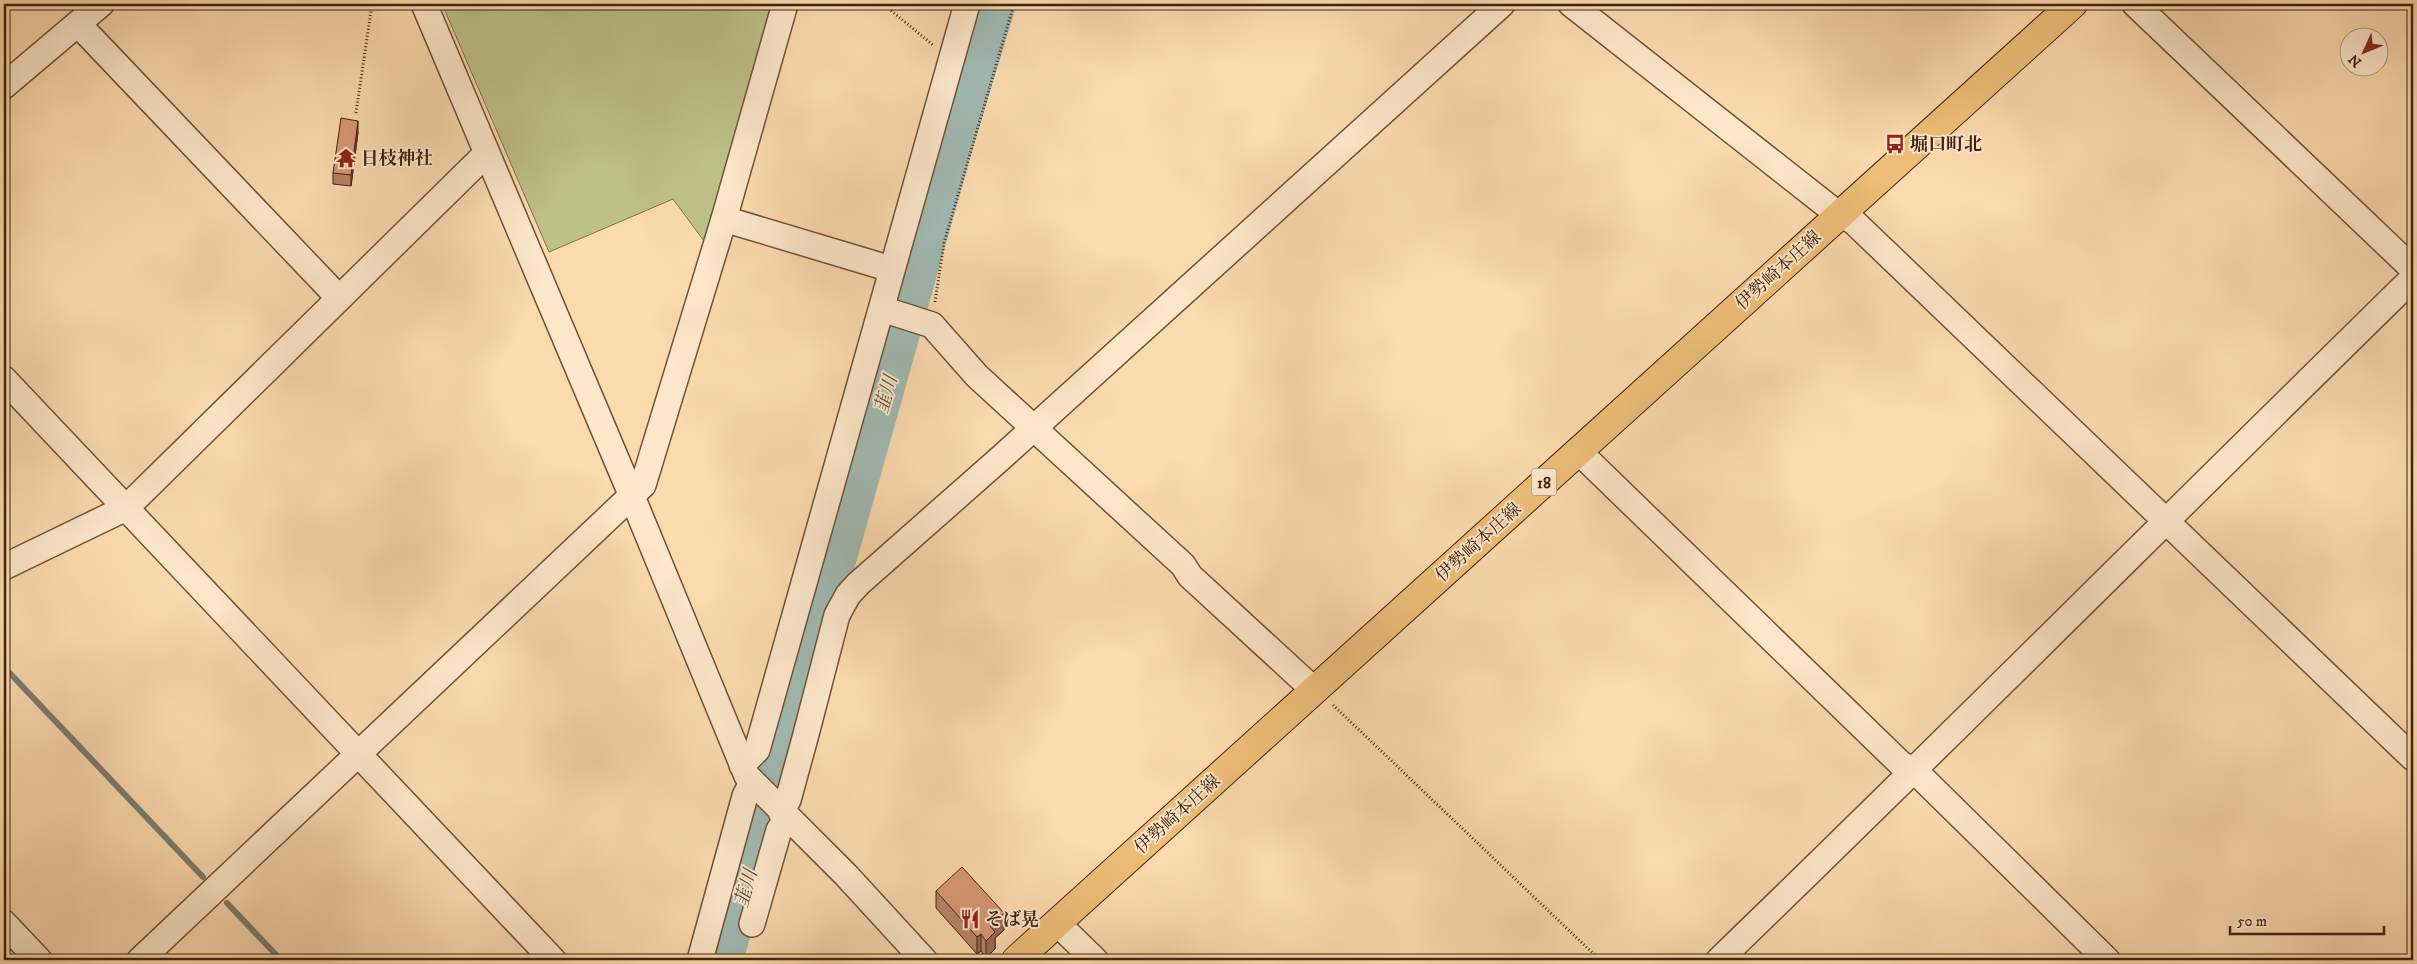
<svg xmlns="http://www.w3.org/2000/svg" width="2417" height="964" viewBox="0 0 2417 964" font-family="'IM FELL DW Pica','Noto Serif JP',serif">
<rect width="100%" height="100%" fill="#fbdaae"/>
<filter id="stains"><feTurbulence type="fractalNoise" baseFrequency=".004" numOctaves="4"/><feColorMatrix values="0 0 0 0 .2 0 0 0 0 .09 0 0 0 0 .02 0 0 0 .5 -.17"/></filter>
<radialGradient id="worn" r=".72"><stop offset=".6" stop-color="#630" stop-opacity="0"/><stop offset="1" stop-color="#630" stop-opacity=".3"/></radialGradient>
<polygon fill="#bec08a" stroke="#7f724c" points="442,4 565,4 569,7 572,4 776,4 707,245 673,199 549,252"/>
<g fill="none" stroke-linecap="round" stroke-linejoin="round">
<g stroke="#7a7d70" stroke-width="6">
<polyline points="4,667 203,877"/>
<polyline points="227,903 281,960"/>
</g>
<g stroke="#a0b9b2" stroke-width="38">
<polyline points="774,784 954,145 997,4"/>
<polyline points="724,960 765,815"/>
</g>
<defs>
<g id="minor">
<polyline points="424,4 631,494 747,776 846,875 924,960"/>
<polyline points="1571,4 1839,215 1853,221 2413,758"/>
<polyline points="2135,4 2413,269"/>
<polyline points="78,24 339,298"/>
<polyline points="4,86 101,4"/>
<polyline points="724,219 891,269"/>
<polyline points="882,309 932,325 977,376 1183,565 1190,576 1314,690"/>
<polyline points="4,379 553,960"/>
<polyline points="1578,451 1901,764 1915,771 2107,960"/>
<polyline points="4,567 126,508 486,154"/>
<polyline points="742,765 757,750 967,4"/>
<polyline points="781,812 788,800 805,738 837,615 848,595 858,584 1003,456 1502,4"/>
<polyline points="4,923 39,960"/>
<polyline points="1057,923 1095,960"/>
<polyline points="752,924 779,830 787,818"/>
<polyline points="140,960 643,485 724,219 785,4"/>
<polyline points="700,960 745,796 752,783"/>
<path d="M 1719,960 C 1952,735 2181,505 2413,278"/>
</g>
<polyline id="major" points="1016,960 2073,4"/>
</defs>
<use href="#minor" stroke="#6f5136" stroke-width="28"/>
<use href="#major" stroke="#40230e" stroke-width="30"/>
<g stroke="#40230e" stroke-width="3" stroke-dasharray="1 2.5" stroke-linecap="butt">
<polyline points="883,4 933,45"/>
<polyline points="356,113 372,4"/>
<polyline points="935,302 944,243 1014,4"/>
<polyline points="1333,705 1600,960"/>
</g>
<use href="#minor" stroke="#fce7ca" stroke-width="25"/>
<use href="#major" stroke="#eebd77" stroke-width="28"/>
</g>
<g fill="#bb8267" stroke="#40230e">
<polygon points="358,132 351,186 333,184 333,173"/>
<polygon points="936,891 1004,930 995,938 995,949 986,958 981,951 977,954 936,908"/>
</g>
<g fill="#996a54" stroke="#40230e">
<polygon points="358,121 358,132 351,186 351,175"/>
<polygon points="1004,913 1004,930 995,938 995,949 986,958 986,941 990,926"/>
<polygon points="981,934 981,951 977,954 977,937"/>
</g>
<g fill="#da9778" stroke="#40230e">
<polygon points="341,118 358,121 351,175 333,173"/>
<polygon points="962,867 1004,913 990,926 995,932 986,941 981,934 977,937 936,891"/>
</g>
<defs>
<symbol id="bus-bare" viewBox="-9 -9 18 18"><path d="M-5-6H5V4H4V6H2V4H-2V6H-4V4H-5ZM-3.5-4V0h7V-4ZM-3.5 1.2v1.5H-2V1.2ZM2 1.2v1.5H3.5V1.2Z" fill="#8f2418" stroke="#fce7ca" stroke-width="2.5" paint-order="stroke"/></symbol>
<symbol id="temple-bare" viewBox="-9 -9 18 18"><path d="M0-6L5-2H3V0L6.5 2.5H4V6H1.5V3h-3V6H-4V2.5H-6.5L-3 0V-2H-5Z" fill="#8f2418" stroke="#fce7ca" stroke-width="2.5" paint-order="stroke"/></symbol>
<symbol id="restaurant-bare" viewBox="-9 -9 18 18"><path d="M-5-6h1v4h1v-4h1v4h1v-4h1v5L-1.5 .5V6h-2V.5L-5-1ZM5-6V6H3V1.5H1.5Q1.5-4 5-6Z" fill="#8f2418" stroke="#fce7ca" stroke-width="2.5" paint-order="stroke"/></symbol>
</defs>
<g fill-rule="evenodd">
<use href="#bus-bare" x="1881" y="130" width="28" height="28"/>
<use href="#temple-bare" x="332" y="144" width="28" height="28"/>
<use href="#restaurant-bare" x="956" y="905" width="28" height="28"/>
</g>
<g text-anchor="middle" stroke-width="4" stroke-linejoin="round" paint-order="stroke">
<rect fill="#fce7ca" stroke="#785e46" stroke-width="1" x="1531.5" y="468.5" width="25" height="27" rx="4"/>
<g font-size="16" font-weight="bold" fill="#40230e">
<text x="1544" y="488">18</text>
</g>
<g font-size="18" font-weight="bold" fill="#40230e" stroke="#fce7ca" text-anchor="start">
<text x="1910" y="150">堀口町北</text>
<text x="361" y="164">日枝神社</text>
<text x="985" y="925">そば晃</text>
</g>
<g font-size="18" fill="#40230e" stroke="#fce7ca">
<text transform="translate(1778 270) rotate(-42)" y="6">伊勢崎本庄線</text>
<text transform="translate(1478 542) rotate(-42)" y="6">伊勢崎本庄線</text>
<text transform="translate(1177 814) rotate(-42)" y="6">伊勢崎本庄線</text>
</g>
<g font-size="19" font-style="italic" fill="#584837" stroke="#fce7ca">
<text transform="translate(885 394) rotate(-74)" y="7">韮川</text>
<text transform="translate(745 888) rotate(-74)" y="7">韮川</text>
</g>
</g>
<rect width="2417" height="964" fill="none" stroke="#fbdaae" stroke-width="20"/>
<rect x="5" y="5" width="2407" height="954" fill="none" stroke="#40230e" stroke-width="2.5"/>
<rect x="10" y="10" width="2397" height="944" fill="none" stroke="#40230e"/>
<g transform="translate(2364 52) rotate(226)"><circle r="24" fill="#fce7ca" stroke="#b1997f"/>
<path d="M0-4L9 19L0 12L-9 19Z" fill="#8f2418"/>
<text y="-8" font-size="14" font-weight="bold" text-anchor="middle" fill="#40230e">N</text>
</g>
<path d="M2230 926v8h154v-8" fill="none" stroke="#40230e" stroke-width="2.5"/>
<text x="2237" y="926" font-size="15" fill="#40230e" stroke="#fce7ca" stroke-width="4" paint-order="stroke">50 m</text>
<rect width="100%" height="100%" filter="url(#stains)"/>
<rect width="100%" height="100%" fill="url(#worn)"/>
</svg>
